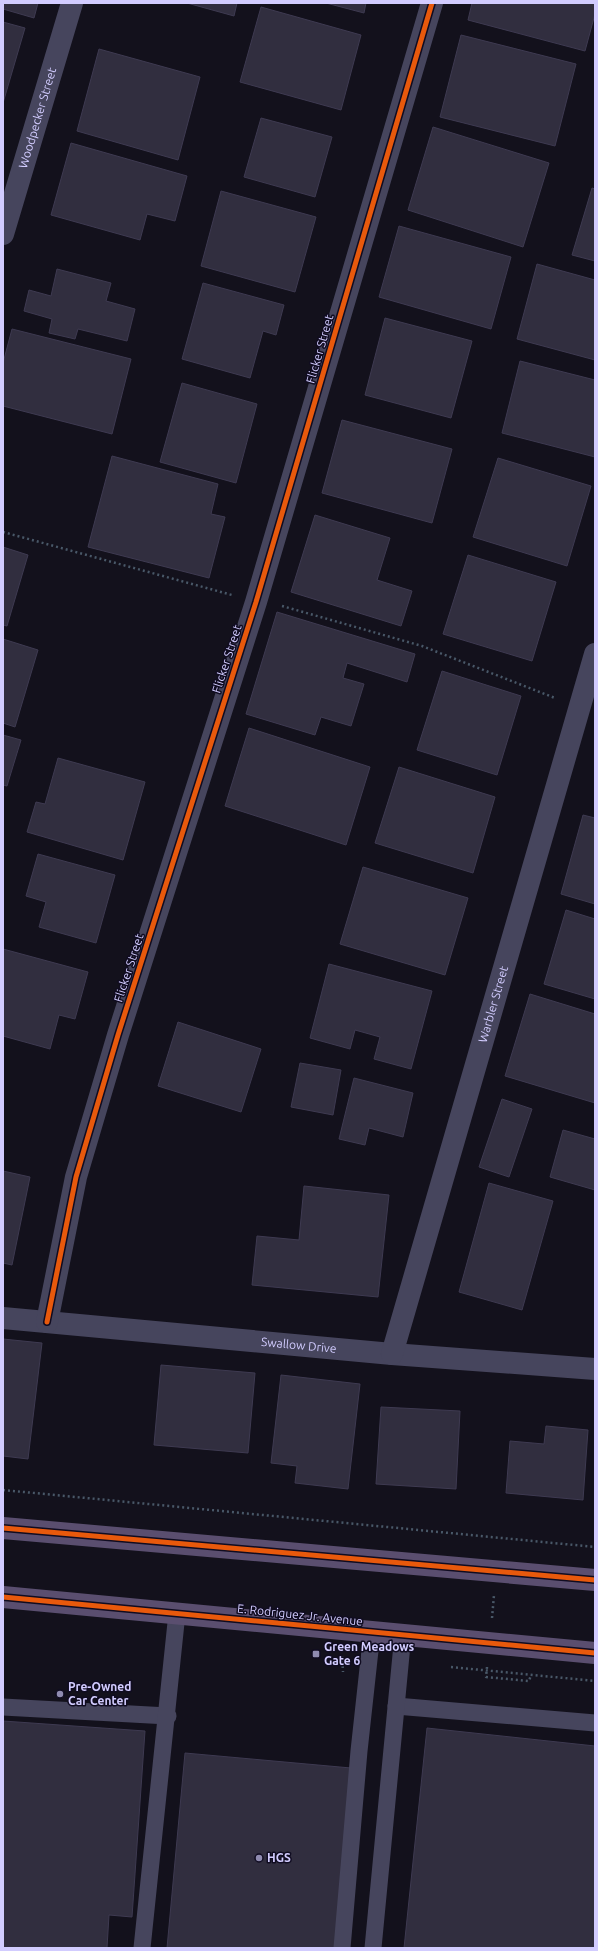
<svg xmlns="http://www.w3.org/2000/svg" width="598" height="1951" viewBox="0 0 598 1951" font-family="Ubuntu,sans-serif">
<rect width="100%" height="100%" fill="#13111c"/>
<g fill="#312e3f" stroke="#3e3a51">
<polygon points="3,3 38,3 34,18 3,9"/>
<polygon points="187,3 237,3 234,16"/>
<polygon points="326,3 366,3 364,13"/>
<polygon points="472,3 595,3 595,14 585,51 468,20"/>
<polygon points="261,7 361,35 341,110 240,82"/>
<polygon points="3,22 25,28 3,103"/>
<polygon points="461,35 576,64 555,146 440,117"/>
<polygon points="99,49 200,77 178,160 77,131"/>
<polygon points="261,118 332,137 315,197 244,177"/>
<polygon points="433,127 549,163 523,247 408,210"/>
<polygon points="71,143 187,176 175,221 147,214 140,240 51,215"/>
<polygon points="592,188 595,189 595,261 572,255"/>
<polygon points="221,191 316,217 295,292 201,266"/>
<polygon points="399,226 511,257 491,329 379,297"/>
<polygon points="537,264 595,280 595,360 517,339"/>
<polygon points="57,269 111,283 106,301 135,309 127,341 78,329 75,339 49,333 52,319 24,311 29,290 51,296"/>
<polygon points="203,283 284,305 276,335 263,331 250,378 182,359"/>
<polygon points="385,318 472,341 451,418 365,395"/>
<polygon points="12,329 131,359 112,434 3,406 3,363"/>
<polygon points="520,361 595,380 595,457 502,433"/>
<polygon points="182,383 257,404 236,483 160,462"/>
<polygon points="342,420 452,449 432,523 322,493"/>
<polygon points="112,456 218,484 211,514 225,517 209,578 88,547"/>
<polygon points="498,458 591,486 567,566 473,537"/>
<polygon points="315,515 390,538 377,580 412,591 401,626 291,592"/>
<polygon points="3,547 28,555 7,626 3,625"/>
<polygon points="468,555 556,582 532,661 443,634"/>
<polygon points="277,612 415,654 407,682 347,663 343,678 364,684 351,726 321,717 315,735 246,714"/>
<polygon points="3,639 38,650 15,727 3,723"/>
<polygon points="442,671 521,696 497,775 417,750"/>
<polygon points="249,728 370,767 346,845 225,806"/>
<polygon points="3,735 21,740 7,786 3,785"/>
<polygon points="58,758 145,782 123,860 27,832 36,802 45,804"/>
<polygon points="399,767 495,797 473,873 375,843"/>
<polygon points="583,815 595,818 595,904 561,894"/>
<polygon points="38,854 115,875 96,943 39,927 46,902 26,896"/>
<polygon points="363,867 468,898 445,975 340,944"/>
<polygon points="566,910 595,919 595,999 544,984"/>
<polygon points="3,949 88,972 75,1019 59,1015 50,1049 3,1036"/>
<polygon points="329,964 432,991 411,1069 374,1059 380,1037 355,1030 350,1049 310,1038"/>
<polygon points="530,994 595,1014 595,1103 505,1076"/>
<polygon points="178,1022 261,1049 241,1112 158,1086"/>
<polygon points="300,1063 341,1070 333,1115 291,1107"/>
<polygon points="354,1078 413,1093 403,1137 369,1128 365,1145 339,1139"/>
<polygon points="502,1099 532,1109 509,1177 479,1167"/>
<polygon points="563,1130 595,1139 595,1190 550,1177"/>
<polygon points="3,1171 30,1177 12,1265 3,1263"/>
<polygon points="489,1183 553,1201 522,1310 459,1292"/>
<polygon points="304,1186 389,1195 378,1297 252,1285 257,1236 299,1240"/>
<polygon points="3,1339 42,1343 28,1459 3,1456"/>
<polygon points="161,1365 255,1373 248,1453 154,1445"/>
<polygon points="281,1375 360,1384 348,1489 295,1483 297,1466 271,1463"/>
<polygon points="381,1407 460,1411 456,1489 376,1484"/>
<polygon points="546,1426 588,1430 583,1500 506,1493 510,1441 544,1444"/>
<polygon points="3,1721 145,1731 132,1917 109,1915 107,1948 3,1948"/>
<polygon points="427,1728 595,1746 595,1948 404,1948"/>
<polygon points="185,1753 351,1768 335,1948 167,1948"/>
</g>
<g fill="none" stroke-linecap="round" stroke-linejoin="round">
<g stroke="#495868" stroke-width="2.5" stroke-dasharray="2 3" stroke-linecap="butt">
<polyline points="3,532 232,595"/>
<polyline points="282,606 422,646 555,698"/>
<polyline points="3,1490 595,1547"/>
<polyline points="492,1618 494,1595"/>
<polyline points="342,1656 343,1672"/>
<polyline points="451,1667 595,1681"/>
<polyline points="487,1667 486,1677 529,1681 531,1675"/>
</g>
<g stroke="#46455d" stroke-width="17">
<polyline points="396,1706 595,1723"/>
<polyline points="3,1707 168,1716"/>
<polyline points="142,1948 177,1613"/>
<polyline points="342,1948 359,1751 372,1632"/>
<polyline points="373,1948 403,1634"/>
</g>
<g stroke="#46455d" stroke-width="22">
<path id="s1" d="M 3,234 L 72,3"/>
<path id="s2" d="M 3,1318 L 392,1354 L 595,1369"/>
<polyline points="47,1322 76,1177 118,1035 256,602 432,3"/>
<path id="s3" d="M 392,1354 L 595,654"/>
</g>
<g stroke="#5a4e6f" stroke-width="22">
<polyline points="3,1528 595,1580"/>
<polyline points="3,1597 595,1653"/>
</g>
<defs>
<g id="cycleway">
<polyline points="47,1322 76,1177 118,1035 256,602 432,3"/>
<polyline points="3,1528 595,1580"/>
<polyline points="3,1597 595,1653"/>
</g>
</defs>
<use href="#cycleway" stroke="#100c21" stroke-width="8"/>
<use href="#cycleway" stroke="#e8590c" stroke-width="5"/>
</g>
<g fill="#8f8bb0" stroke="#100c21" stroke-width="1.5">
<rect x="312" y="1650" width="8" height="8" rx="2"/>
<circle cx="60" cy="1694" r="4"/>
<circle cx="259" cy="1858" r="4"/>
</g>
<g text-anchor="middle" stroke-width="3" stroke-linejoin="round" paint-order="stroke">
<g font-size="12" fill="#d2ccff" stroke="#100c21">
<text dy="4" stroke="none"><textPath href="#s1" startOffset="121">Woodpecker Street</textPath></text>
<text transform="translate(320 349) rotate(-74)" y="4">Flicker Street</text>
<text transform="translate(227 659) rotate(-72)" y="4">Flicker Street</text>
<text transform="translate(129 968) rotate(-72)" y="4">Flicker Street</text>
<text dy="4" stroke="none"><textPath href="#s3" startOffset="364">Warbler Street</textPath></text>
<text dy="4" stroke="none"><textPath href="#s2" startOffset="297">Swallow Drive</textPath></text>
<text transform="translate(300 1615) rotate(6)" y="4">E. Rodriguez Jr. Avenue</text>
</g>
<g font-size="12" font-weight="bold" fill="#d2ccff" stroke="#100c21" text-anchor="start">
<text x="324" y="1651">Green Meadows<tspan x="324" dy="14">Gate 6</tspan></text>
<text x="68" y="1691">Pre-Owned<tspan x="68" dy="14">Car Center</tspan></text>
<text x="267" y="1862">HGS</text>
</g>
</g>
<rect width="598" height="1951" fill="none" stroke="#d2ccff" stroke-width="8"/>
</svg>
